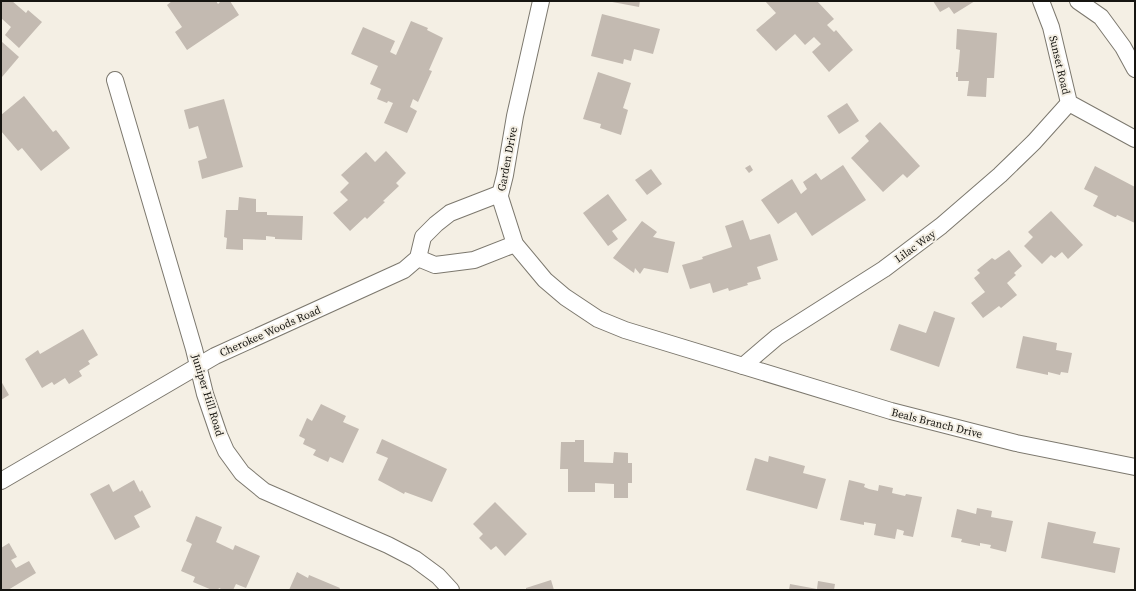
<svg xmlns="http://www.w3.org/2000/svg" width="1136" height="591" viewBox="0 0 1136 591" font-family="'Source Serif 4',serif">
<rect width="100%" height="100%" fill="#f4efe4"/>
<g fill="#c3bab1">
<polygon points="1,1 12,1 26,13 28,10 42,22 19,48 5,35 11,27 1,18"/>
<polygon points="172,1 216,1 218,4 221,1 230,1 239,15 187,50 175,32 182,27 167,5"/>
<polygon points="607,1 640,1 639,7"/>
<polygon points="765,1 817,1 834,19 827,25 834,32 836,30 853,50 829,72 812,52 821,44 814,37 805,45 795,34 776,51 756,30 776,13"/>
<polygon points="933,1 975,1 954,14 949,7 940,12"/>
<polygon points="602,14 660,29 653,54 634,49 631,61 624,59 623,64 591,56"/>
<polygon points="411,21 428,28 427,30 443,38 429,70 432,71 418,102 413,99 410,107 417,111 407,133 384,123 393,103 388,101 387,103 377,99 381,89 370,84 378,66 351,54 363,27 395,41 390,52 396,55"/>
<polygon points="957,29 997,33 994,78 987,78 986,97 967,96 969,81 958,81 958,77 956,77 956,72 958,72 960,50 956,49"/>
<polygon points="1,41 19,57 2,77 1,76"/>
<polygon points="598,72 631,83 623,108 628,110 621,135 600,128 601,124 583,119"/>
<polygon points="24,96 53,132 56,130 70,148 41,171 22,148 18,151 1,131 1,115"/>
<polygon points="224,99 243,167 202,179 198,161 207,158 203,144 198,126 189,129 184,110"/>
<polygon points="847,103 859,121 839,134 827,116"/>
<polygon points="880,122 920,166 907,178 903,174 883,192 851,158 869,141 865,136"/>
<polygon points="386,151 406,173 396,183 399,186 383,201 385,202 367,219 365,217 350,231 333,213 348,200 340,192 349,183 341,175 366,152 375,162"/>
<polygon points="750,165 753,170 749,173 745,168"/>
<polygon points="843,165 866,200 812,236 796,212 778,224 761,200 792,179 801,194 807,189 803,182 816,173 821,180"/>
<polygon points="1095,166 1135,187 1135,223 1117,215 1116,217 1115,217 1093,206 1098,196 1084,189"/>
<polygon points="651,169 662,184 647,195 635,180"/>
<polygon points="608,194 627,220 612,231 618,239 608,246 583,213"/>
<polygon points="239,197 256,199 256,212 267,212 267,215 303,216 302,240 275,239 275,237 266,236 266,240 243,239 243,250 226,249 227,238 224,237 226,210 238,210"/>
<polygon points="1051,211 1083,245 1068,259 1062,252 1055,258 1051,255 1042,264 1024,246 1033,237 1028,232"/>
<polygon points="743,220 750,240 770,234 778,260 757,267 761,279 747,283 748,285 729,291 728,288 713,293 710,283 690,289 682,265 703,259 702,257 732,247 725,226"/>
<polygon points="642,221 657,232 653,237 675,242 668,273 644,268 640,274 635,268 634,273 613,258"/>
<polygon points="1009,250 1022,266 1014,273 1016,275 1007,283 1017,295 1001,308 999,306 983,318 971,303 985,292 974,278 980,273 977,270 992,258 995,260"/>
<polygon points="934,311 955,318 939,367 890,350 899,324 926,333"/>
<polygon points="83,329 98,355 88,361 90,364 79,371 82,376 69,384 65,378 54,385 52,382 42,388 25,359 38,350 40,354"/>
<polygon points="1023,336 1057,343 1056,350 1072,353 1068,373 1061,372 1060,375 1048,372 1048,375 1016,368"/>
<polygon points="1,381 9,395 1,400"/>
<polygon points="321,404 346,416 343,422 359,429 343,463 330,457 328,462 313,455 316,450 303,444 305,439 299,436 307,418 312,421"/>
<polygon points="382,439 447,469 432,502 405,492 404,494 378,480 388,458 376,453"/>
<polygon points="575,440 584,440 584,462 613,463 614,452 628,453 628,463 632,463 632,483 628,483 628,498 614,498 614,484 595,483 595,492 568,492 568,469 560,469 561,442 575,442"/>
<polygon points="769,456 805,466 803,473 826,479 817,509 746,490 755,458 768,462"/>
<polygon points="134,480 140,492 142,490 151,507 134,516 140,527 115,540 90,494 109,484 113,492"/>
<polygon points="849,480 865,484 864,487 869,489 878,491 879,485 893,488 892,493 905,496 906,494 922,497 913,537 903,535 904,531 897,529 895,539 874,535 876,524 864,522 864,525 840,520"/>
<polygon points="495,502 527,534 505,556 496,546 491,550 479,538 483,534 473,524"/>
<polygon points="977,508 992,511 991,517 1013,521 1006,552 990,548 991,545 980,543 980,546 961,542 962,539 951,537 957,509 976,514"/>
<polygon points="196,516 222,527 216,542 233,550 235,545 260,556 246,588 236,584 233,590 223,590 219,588 218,590 212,590 193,582 195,577 181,571 192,544 186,541"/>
<polygon points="1048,522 1096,532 1093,543 1120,548 1115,573 1041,558"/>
<polygon points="9,543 17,557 11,560 16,568 29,561 36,573 8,590 1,590 1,548"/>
<polygon points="297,572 308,578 309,575 340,588 339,590 289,590"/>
<polygon points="551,580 554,590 526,590 526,588"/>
<polygon points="818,581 835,584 834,590 789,590 790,584 817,589"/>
</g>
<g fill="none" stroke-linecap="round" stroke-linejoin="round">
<defs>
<g id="street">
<polyline points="541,1 515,116 505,175 500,195 499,194 515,244 545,280 565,297 598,319 625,330 891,411 1016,443 1135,467"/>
<polyline points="1041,1 1051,27 1069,103 1135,139"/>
<polyline points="1078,1 1101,17 1123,47 1135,69"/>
<polyline points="115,80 194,349 205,394 219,435 226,451 242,473 264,491 388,545 415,559 438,576 451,590"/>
<polyline points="418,258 435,265 474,260 515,244"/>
<polyline points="743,366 777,337 884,269 941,226 1000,175 1034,142 1069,103"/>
<polyline points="1,481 215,356 404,270 418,258 423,237 436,224 450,213 499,194"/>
</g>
</defs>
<use href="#street" stroke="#7c786e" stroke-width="18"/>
<use href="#street" stroke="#fff" stroke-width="16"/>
</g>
<g text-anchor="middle" stroke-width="4" stroke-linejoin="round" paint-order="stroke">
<g font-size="11" fill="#161511" stroke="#f4efe4">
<text transform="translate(1060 65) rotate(77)" y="4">Sunset Road</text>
<text transform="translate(507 159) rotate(-79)" y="4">Garden Drive</text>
<text transform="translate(915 246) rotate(-36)" y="4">Lilac Way</text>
<text transform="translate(270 331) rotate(-24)" y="4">Cherokee Woods Road</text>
<text transform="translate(208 395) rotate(73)" y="4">Juniper Hill Road</text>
<text transform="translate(937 423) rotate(14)" y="4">Beals Branch Drive</text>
</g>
</g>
<rect width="1136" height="591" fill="none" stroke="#161511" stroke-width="4"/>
</svg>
